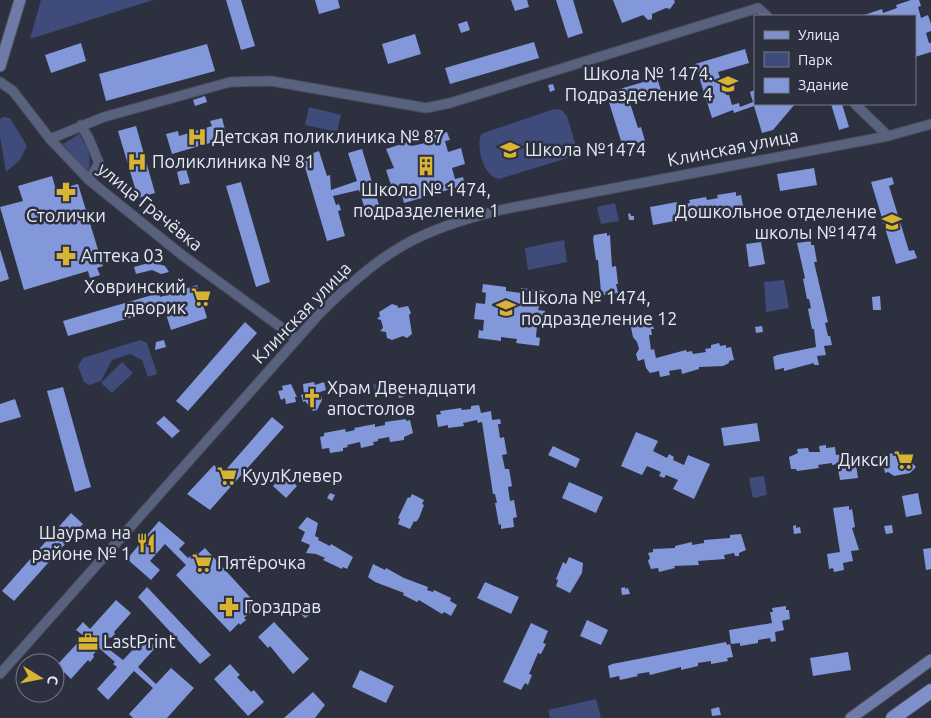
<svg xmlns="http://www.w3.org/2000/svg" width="931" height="718" viewBox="0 0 931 718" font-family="Ubuntu,sans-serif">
<rect width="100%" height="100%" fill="#2c303f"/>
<g fill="#3f4b7b">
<polygon points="41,0 153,0 30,39"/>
<polygon points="309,107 341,115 337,132 305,125"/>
<path d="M 554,109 L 562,110 L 567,116 L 575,143 L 575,151 L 571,157 L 499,179 C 483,176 476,148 481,134 Z"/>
<polygon points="3,117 10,118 27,146 20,160 6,172 0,136 0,119"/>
<path d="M 79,134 C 87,147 93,156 88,172 L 63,144 Z"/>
<polygon points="615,203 619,221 601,224 597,207"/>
<polygon points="564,240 567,262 528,270 525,248"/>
<polygon points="784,280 789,308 766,312 764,282"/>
<polygon points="140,340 147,343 157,374 148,377 142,360 130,354 112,360 101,381 89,385 84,382 78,366 83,358"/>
<polygon points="122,362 133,373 112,393 101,383"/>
<polygon points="390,381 392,391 375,394 373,384"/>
<polygon points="764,476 767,495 753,498 749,478"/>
<polygon points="596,699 601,718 550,718 548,710"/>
</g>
<g fill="#8397db">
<polygon points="226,0 241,0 255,46 241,50"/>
<polygon points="315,0 338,0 340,8 319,14"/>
<polygon points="511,0 527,0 529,7 515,11"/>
<polygon points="556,0 573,0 583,33 568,38"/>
<polygon points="613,0 674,0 675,2 670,9 666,8 652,14 652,19 648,20 643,15 622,23"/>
<polygon points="911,0 919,0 921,6 918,7 921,18 928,15 931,24 931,31 926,33 929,43 931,43 931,52 915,57 915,16 861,16 882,9 883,13 897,8 896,5"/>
<polygon points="467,21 470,30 461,33 458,24"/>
<polygon points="415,34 421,54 388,64 382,44"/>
<polygon points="534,42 539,58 450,84 445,68"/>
<polygon points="81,43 86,61 51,73 45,55"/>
<polygon points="207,44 215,71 106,101 99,74"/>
<polygon points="745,49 749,63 718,72 726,95 729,95 732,105 739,103 740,107 753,102 750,92 755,90 755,104 795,104 773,130 762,133 754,106 734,113 733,110 712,118 695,64"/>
<polygon points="657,78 661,90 631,98 629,100 638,128 641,127 645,141 623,147 606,93"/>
<polygon points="553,84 555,90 550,92 548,85"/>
<polygon points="205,96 207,102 195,106 193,100"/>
<polygon points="831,104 842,104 849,127 839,130"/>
<polygon points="222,118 227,138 172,154 166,134 178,131 179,136 212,126 210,121"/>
<polygon points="136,126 155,193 138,198 118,131"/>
<polygon points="447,132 450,140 445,141 448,152 461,148 465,164 452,168 455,179 463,177 465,185 441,192 439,187 424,192 425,197 404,203 402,195 406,194 403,185 392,188 386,170 394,168 386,149 411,141 412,146 425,143 424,138"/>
<polygon points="362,149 382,215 368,219 359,190 333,196 336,205 339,204 341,210 338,211 345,236 327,241 302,157 319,151 327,176 330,175 331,190 357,181 348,153"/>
<polygon points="814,168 817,185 780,191 777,174"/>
<polygon points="186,169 190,183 180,185 177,172"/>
<polygon points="52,176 56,190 78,184 103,266 97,268 100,275 90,278 88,271 24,290 0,207 23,201 18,186"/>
<polygon points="892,177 894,184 889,186 909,251 914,250 917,258 896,264 871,182"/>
<polygon points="241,182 270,282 256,287 226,186"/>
<polygon points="736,192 736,196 741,195 743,206 738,207 739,211 720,214 720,210 709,212 709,215 680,218 680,220 653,225 650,207 677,202 677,205 690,203 689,200 706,197 707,200 718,198 717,195"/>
<polygon points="630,213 631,216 634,216 634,220 629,220 628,214"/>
<polygon points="607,233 607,236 610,235 612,267 616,266 618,284 616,284 618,293 604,295 603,291 601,292 598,260 596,260 593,239 594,235"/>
<polygon points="811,241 811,245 814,245 817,262 814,262 828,322 825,323 828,336 830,336 832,345 824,346 826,355 817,356 819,365 814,365 814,363 784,371 784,368 775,370 773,357 777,355 816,347 814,329 812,329 808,309 811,308 809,299 807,299 803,279 805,278 797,243"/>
<polygon points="761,242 765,264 749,267 746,244"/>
<polygon points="0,249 9,279 0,282"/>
<polygon points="152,262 165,266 169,272 161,274 152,270 136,274 134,267"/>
<polygon points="483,284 506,287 506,291 521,293 521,288 544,291 538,310 545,311 543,327 537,326 536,337 540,338 539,346 516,343 517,339 501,337 501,341 478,338 479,330 483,331 484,320 474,319 476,303 485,304 486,293 482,292"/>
<polygon points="197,285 207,318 171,330 164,308 68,336 63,321 159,293 160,297"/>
<polygon points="880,296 881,310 873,310 872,297"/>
<polygon points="392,304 398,306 398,308 408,306 411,313 409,315 412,334 407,338 403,336 392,340 387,338 386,332 380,331 383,328 381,320 377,319 380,316 379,312"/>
<polygon points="648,313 654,329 651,329 652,335 649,335 651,350 654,349 656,358 686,350 687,352 692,351 693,354 706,352 705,349 711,348 711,345 719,343 720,346 726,345 726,348 731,347 734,360 729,361 729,363 723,366 699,367 699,369 682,374 681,369 669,371 670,375 660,377 659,371 650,373 646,368 644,359 638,361 636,354 639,349 637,342 633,337 630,323 633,322 632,316"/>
<polygon points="245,322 257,333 188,411 176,401"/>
<polygon points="762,326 763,332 756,333 755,327"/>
<polygon points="164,340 166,347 155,350 156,342"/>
<polygon points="314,382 315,385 324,382 326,390 320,392 322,400 317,410 313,411 305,401 303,402 301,395 304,394 303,384"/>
<polygon points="291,384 297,397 295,397 296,402 286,404 285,398 281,400 278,391 283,390 282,386"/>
<polygon points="63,387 91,487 75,492 47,391"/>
<polygon points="405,391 404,397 399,398 398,392"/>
<polygon points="15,399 21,417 0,423 0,404"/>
<polygon points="479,405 481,413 491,411 492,420 500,419 501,424 498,424 500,438 504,437 507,454 502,455 505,469 509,469 512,486 508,487 510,501 514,500 517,517 513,518 514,527 501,529 501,524 499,525 495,503 497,503 495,494 493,494 482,422 478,423 477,420 463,423 464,426 448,428 448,425 438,427 436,415 441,414 440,411 461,408 462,410 471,409 471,406"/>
<polygon points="164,416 180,431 172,438 156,423"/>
<polygon points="272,417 284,427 210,510 187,494 214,465 223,473"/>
<polygon points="406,419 406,421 410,420 413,433 404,437 404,440 390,442 389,437 378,439 378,441 373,442 374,445 361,448 360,442 347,445 348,447 343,448 343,451 330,453 329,448 322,449 320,437 324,436 324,433 345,429 346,432 355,430 354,428 375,424 375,427 385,425 385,422"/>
<polygon points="757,423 760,441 724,446 721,428"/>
<polygon points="636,432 658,441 653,451 667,458 669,454 674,457 673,460 684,465 688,455 710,464 694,499 673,489 678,480 666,475 664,478 659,476 661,472 647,466 642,475 621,466"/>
<polygon points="826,445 826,448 835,447 836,455 846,454 848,465 856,464 858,478 840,480 837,464 832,465 832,463 818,465 819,468 797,471 796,469 791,469 789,457 798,453 797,449 808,448 809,452 820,452 819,446"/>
<polygon points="553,446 580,459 576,468 548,455"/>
<polygon points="902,452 916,467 910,473 894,476 888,472 885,473 881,455"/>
<polygon points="284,474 297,486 286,498 273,486"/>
<polygon points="569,482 603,497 596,513 562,498"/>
<polygon points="330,493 335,495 332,501 327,498"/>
<polygon points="918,493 922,514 906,517 902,496"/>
<polygon points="412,494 424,500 422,504 424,505 419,518 416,522 414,521 410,529 398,524 400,519 398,518 408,497 410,498"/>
<polygon points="849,506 849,510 852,509 855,527 852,528 859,550 851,551 853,561 843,563 844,570 834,572 833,568 829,569 827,554 840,552 833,508"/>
<polygon points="71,513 83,524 14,601 2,591"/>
<polygon points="307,517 318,523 315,536 319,538 318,540 330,546 331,544 353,557 347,569 343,567 342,569 323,560 325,558 316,554 306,553 310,545 301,541 305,532 298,528"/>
<polygon points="159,521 185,543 179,549 188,558 197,552 198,554 205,548 258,606 244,618 246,620 240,625 239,623 230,632 176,575 186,565 165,544 150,561 160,570 151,580 127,559"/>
<polygon points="796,525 796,528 800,527 801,533 794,534 793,526"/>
<polygon points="892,525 893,533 886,534 884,526"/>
<polygon points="741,534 746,550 739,553 739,556 735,556 734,553 724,555 725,559 698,561 699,565 674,566 675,568 659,572 658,568 651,569 648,561 650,558 648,553 653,552 653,549 675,548 675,546 692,542 692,545 704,543 704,540 730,538 730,535"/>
<polygon points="931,548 931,569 926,570 923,549"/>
<polygon points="569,557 583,563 582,573 570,593 556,586 558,580 556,579 563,562 566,564"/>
<polygon points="373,564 385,570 386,568 404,578 428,587 427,590 433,592 434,590 451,598 450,601 457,605 451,616 444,612 442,614 419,600 417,602 403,595 404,593 375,582 368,577"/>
<polygon points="485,582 519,597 511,614 477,598"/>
<polygon points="147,587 211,655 200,664 138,597"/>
<polygon points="625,587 625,589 628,588 630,594 622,595 621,588"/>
<polygon points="116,600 131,613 114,632 115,634 111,638 110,637 102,644 123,660 144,638 156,647 138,667 156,684 171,668 194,688 167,718 133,718 129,714 153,688 134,671 108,700 97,689 117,667 113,664 115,662 99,648 93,655 94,657 90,662 88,660 71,679 57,665 84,636 76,630 83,622 90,629"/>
<polygon points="786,606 786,610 789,610 790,619 782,621 784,630 775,632 776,641 771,642 770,638 758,640 758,643 740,646 740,643 731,644 729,630 772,623 770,612 773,612 772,608"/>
<polygon points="306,608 311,614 305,618 300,613"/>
<polygon points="587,620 608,630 601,645 580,636"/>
<polygon points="274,622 309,659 293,674 270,646 268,648 258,637"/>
<polygon points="531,623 548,631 543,643 546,644 541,654 538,653 529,674 532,675 528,685 525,683 521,690 503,682"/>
<polygon points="726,642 727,645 730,644 733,657 727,658 728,661 711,664 711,661 698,663 698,666 681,670 681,667 650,675 649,672 637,674 638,676 620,680 619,676 610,678 608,666 612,664"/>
<polygon points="848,652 851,670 813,676 810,658"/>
<polygon points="230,664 240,675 237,677 251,692 254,690 264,702 248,716 214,679"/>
<polygon points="360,670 394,686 386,703 352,687"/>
<polygon points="313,692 325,705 315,718 284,718"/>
<polygon points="719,707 721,715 712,716 711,709"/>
</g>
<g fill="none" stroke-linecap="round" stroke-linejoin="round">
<defs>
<g id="street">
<polyline points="0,82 13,91 50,139 89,180 182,255 297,339"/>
<polyline points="855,104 888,136 931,124"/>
<polyline points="81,125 89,139 99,163 89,180"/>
<polyline points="50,139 104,117 230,82 271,81 426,108 450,103 758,8 767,16"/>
<path d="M 0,674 L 320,313 C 383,251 418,229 505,209 L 888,136"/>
</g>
<g id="secondary">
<polyline points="0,66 20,0"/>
<polyline points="851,718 931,660"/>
</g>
<polyline id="primary" points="893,718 931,691"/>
</defs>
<use href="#street" stroke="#4a4e5c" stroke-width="11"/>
<use href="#secondary" stroke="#4a4e5c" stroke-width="13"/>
<use href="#primary" stroke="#4a4e5c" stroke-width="16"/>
<use href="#street" stroke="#58617d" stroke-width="9"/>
<use href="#secondary" stroke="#6e7ba8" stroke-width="11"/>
<use href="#primary" stroke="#7f8fc9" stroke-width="14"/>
</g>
<defs>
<symbol id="school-bare" viewBox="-9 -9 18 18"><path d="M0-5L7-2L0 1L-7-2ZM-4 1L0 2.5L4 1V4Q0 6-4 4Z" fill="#d9b334" stroke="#2c303f" stroke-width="2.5" paint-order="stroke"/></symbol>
<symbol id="hospital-bare" viewBox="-9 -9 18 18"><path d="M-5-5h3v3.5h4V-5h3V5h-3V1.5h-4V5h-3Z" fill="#d9b334" stroke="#2c303f" stroke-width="2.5" paint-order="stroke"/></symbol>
<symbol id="building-bare" viewBox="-9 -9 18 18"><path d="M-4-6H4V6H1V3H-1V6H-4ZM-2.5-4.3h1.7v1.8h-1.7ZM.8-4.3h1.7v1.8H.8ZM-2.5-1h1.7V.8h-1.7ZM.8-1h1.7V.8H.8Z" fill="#d9b334" stroke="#2c303f" stroke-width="2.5" paint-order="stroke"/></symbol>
<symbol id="pharmacy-bare" viewBox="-9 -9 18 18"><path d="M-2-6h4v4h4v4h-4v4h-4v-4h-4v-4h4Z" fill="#d9b334" stroke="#2c303f" stroke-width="2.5" paint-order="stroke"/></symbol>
<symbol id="supermarket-bare" viewBox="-9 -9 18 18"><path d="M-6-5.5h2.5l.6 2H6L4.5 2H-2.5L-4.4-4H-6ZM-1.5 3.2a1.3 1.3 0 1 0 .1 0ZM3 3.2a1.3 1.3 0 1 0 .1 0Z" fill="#d9b334" stroke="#2c303f" stroke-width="2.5" paint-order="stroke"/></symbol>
<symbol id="church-bare" viewBox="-9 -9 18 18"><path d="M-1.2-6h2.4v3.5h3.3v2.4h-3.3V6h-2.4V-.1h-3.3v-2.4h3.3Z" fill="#d9b334" stroke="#2c303f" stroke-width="2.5" paint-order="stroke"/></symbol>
<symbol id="restaurant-bare" viewBox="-9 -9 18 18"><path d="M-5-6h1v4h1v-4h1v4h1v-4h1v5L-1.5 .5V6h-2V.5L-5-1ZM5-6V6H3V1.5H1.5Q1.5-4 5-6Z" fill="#d9b334" stroke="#2c303f" stroke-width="2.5" paint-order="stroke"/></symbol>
<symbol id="office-bare" viewBox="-9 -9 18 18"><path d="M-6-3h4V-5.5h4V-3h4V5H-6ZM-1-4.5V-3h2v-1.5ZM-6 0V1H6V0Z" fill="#d9b334" stroke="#2c303f" stroke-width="2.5" paint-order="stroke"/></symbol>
</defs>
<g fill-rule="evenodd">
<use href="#school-bare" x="714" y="70" width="28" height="28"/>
<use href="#hospital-bare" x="183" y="123" width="28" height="28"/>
<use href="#school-bare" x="496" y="136" width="28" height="28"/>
<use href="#hospital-bare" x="123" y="148" width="28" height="28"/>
<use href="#building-bare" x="412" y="152" width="28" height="28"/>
<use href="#pharmacy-bare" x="52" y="178" width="28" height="28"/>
<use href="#school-bare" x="878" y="208" width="28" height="28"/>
<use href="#pharmacy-bare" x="52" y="242" width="28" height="28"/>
<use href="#supermarket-bare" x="187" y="283" width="28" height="28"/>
<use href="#school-bare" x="492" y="294" width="28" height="28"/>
<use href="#church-bare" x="298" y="384" width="28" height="28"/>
<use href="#supermarket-bare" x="890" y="446" width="28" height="28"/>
<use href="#supermarket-bare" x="213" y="462" width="28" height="28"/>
<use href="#restaurant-bare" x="132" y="529" width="28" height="28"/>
<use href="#supermarket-bare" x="188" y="549" width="28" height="28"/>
<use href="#pharmacy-bare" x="215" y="593" width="28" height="28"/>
<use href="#office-bare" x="74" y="628" width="28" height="28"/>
</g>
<g text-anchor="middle" stroke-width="5" stroke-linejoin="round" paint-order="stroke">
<g font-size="18" fill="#e7eaf4" stroke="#2c303f" text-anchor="start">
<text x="713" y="80" text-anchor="end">Школа № 1474.<tspan x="713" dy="21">Подразделение 4</tspan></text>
<text x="212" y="143">Детская поликлиника № 87</text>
<text x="525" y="156">Школа №1474</text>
<text x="152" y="168">Поликлиника № 81</text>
<text x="426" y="196" text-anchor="middle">Школа № 1474,<tspan x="426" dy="21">подразделение 1</tspan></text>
<text x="877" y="218" text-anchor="end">Дошкольное отделение<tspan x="877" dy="21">школы №1474</tspan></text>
<text x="66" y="222" text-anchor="middle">Столички</text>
<text x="81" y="262">Аптека 03</text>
<text x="186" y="293" text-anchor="end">Ховринский<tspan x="186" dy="21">дворик</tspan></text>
<text x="521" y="304">Школа № 1474,<tspan x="521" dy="21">подразделение 12</tspan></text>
<text x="327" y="394">Храм Двенадцати<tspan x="327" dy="21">апостолов</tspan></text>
<text x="889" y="466" text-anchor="end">Дикси</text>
<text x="242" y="482">КуулКлевер</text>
<text x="131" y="539" text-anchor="end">Шаурма на<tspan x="131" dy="21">районе № 1</tspan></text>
<text x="217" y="569">Пятёрочка</text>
<text x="244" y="613">Горздрав</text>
<text x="103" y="648">LastPrint</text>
</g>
<g font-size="18" fill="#e7eaf4" stroke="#2c303f">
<text transform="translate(733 148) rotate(-11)" y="6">Клинская улица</text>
<text transform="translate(150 207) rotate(39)" y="6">улица Грачёвка</text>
<text transform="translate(302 313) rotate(-46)" y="6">Клинская улица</text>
</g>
</g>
<rect x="754" y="15" width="162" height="90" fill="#2c303f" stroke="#777a87"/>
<rect x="764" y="31" width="25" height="8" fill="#7f8fc9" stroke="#777a87"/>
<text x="798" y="40" font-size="15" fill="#e7eaf4">Улица</text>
<rect x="764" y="52" width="25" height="15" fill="#3f4b7b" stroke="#777a87"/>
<text x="798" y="65" font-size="15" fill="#e7eaf4">Парк</text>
<rect x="764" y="78" width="25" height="15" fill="#8397db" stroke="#777a87"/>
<text x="798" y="90" font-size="15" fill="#e7eaf4">Здание</text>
<g transform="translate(40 678) rotate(100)"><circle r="24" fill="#2c303f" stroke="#777a87"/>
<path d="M0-4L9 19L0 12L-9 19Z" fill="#d9b334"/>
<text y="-8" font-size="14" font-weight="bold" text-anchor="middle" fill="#e7eaf4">С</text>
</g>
</svg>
